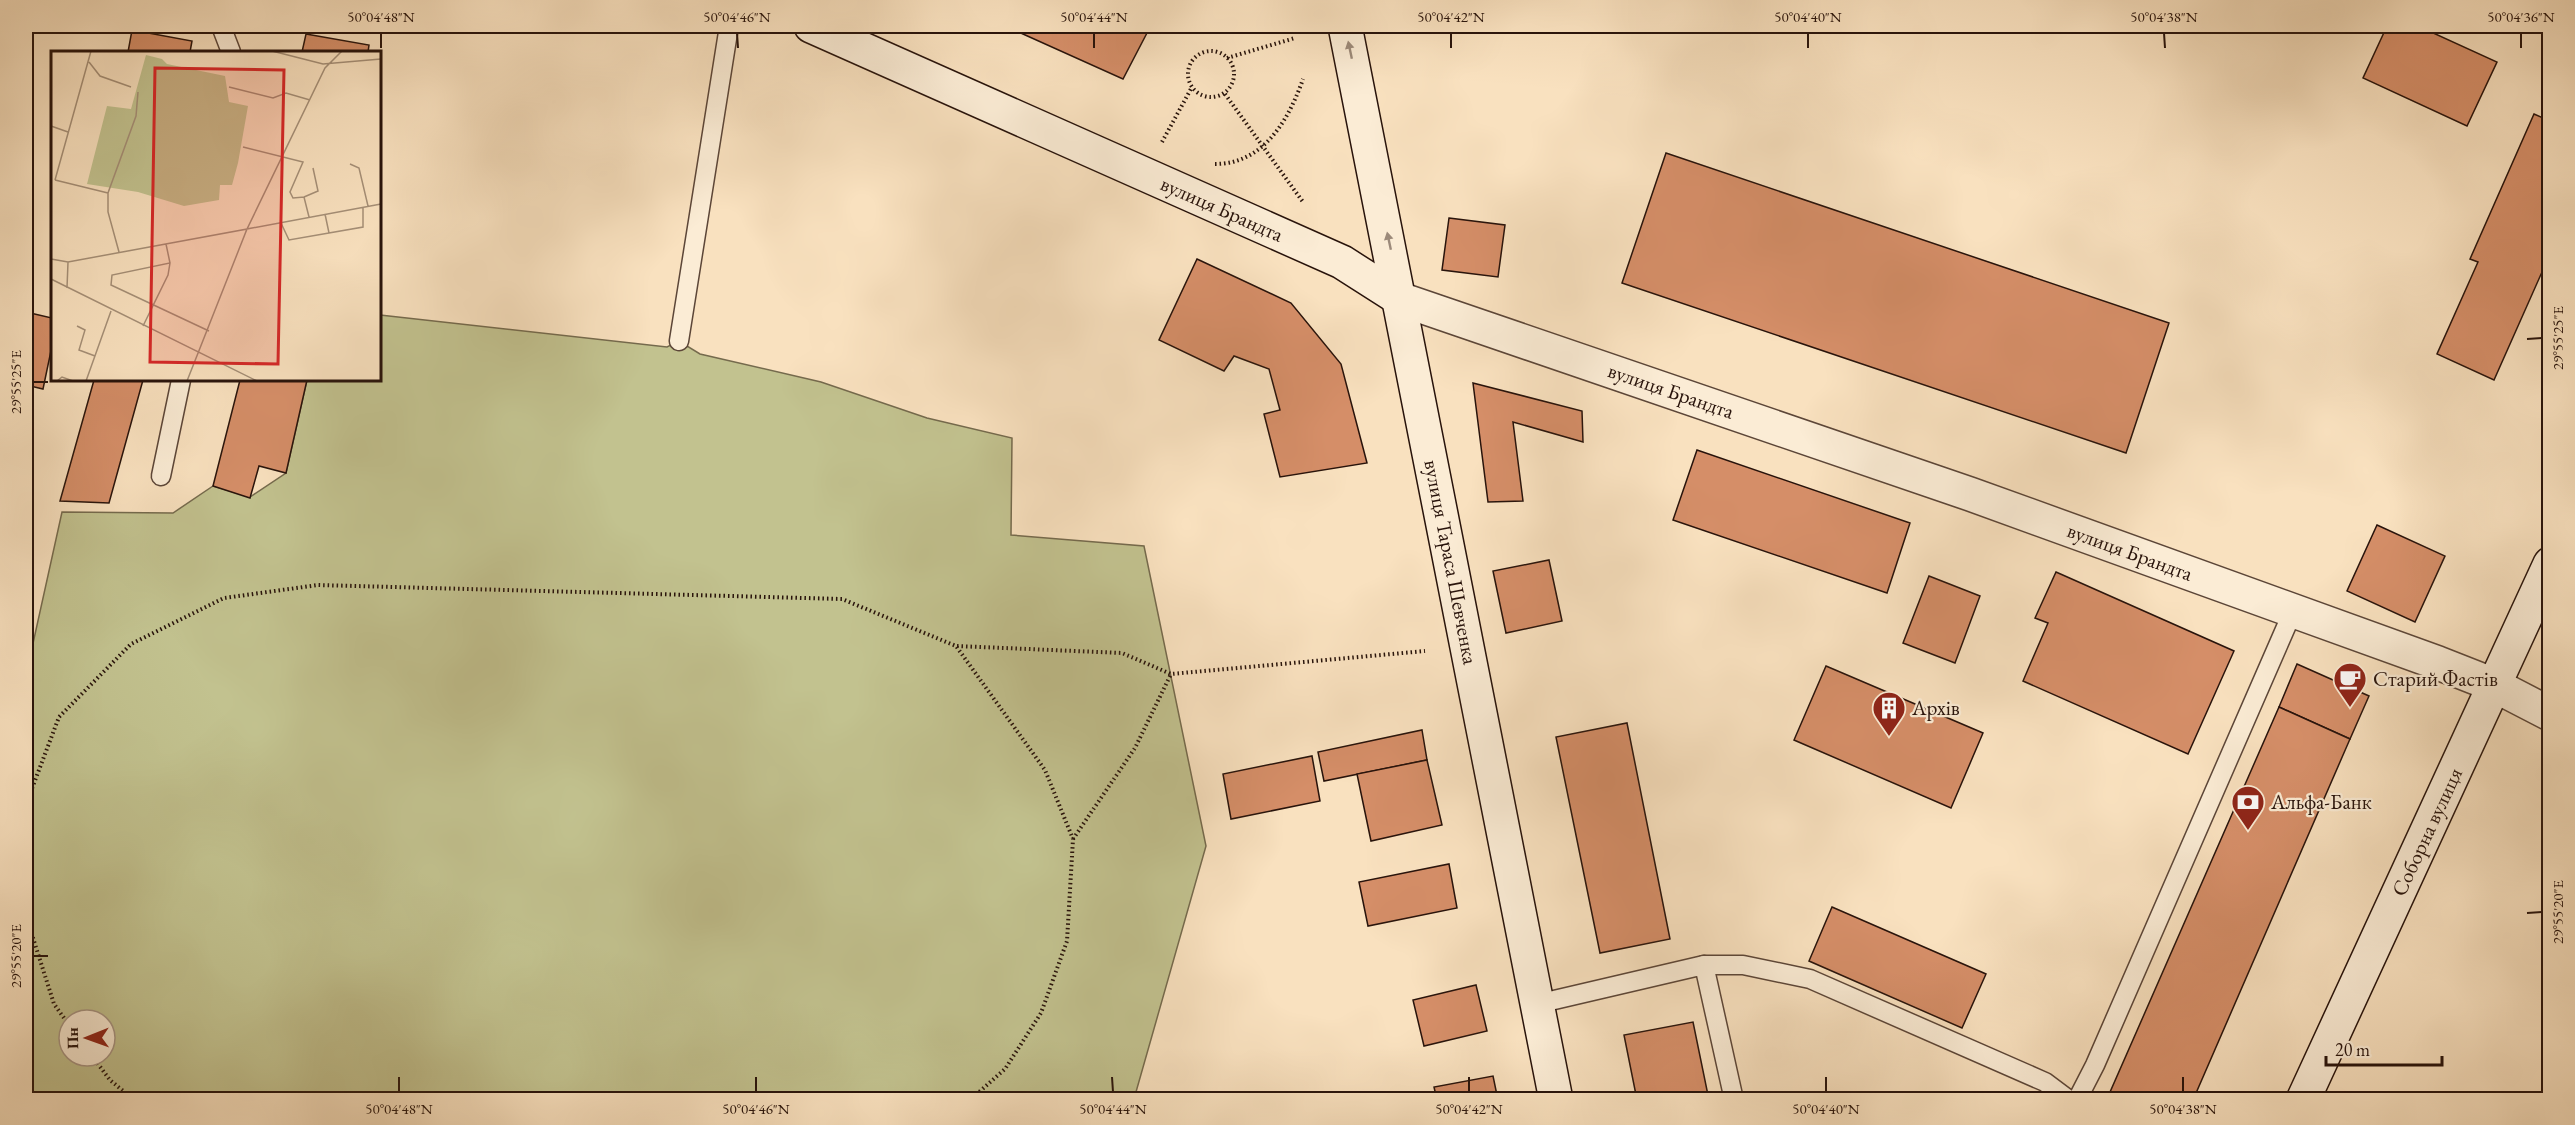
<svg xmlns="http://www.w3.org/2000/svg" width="2575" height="1125" viewBox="0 0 2575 1125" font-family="'EB Garamond',serif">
<rect width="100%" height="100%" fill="#f9e1bf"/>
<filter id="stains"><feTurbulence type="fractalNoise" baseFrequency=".00333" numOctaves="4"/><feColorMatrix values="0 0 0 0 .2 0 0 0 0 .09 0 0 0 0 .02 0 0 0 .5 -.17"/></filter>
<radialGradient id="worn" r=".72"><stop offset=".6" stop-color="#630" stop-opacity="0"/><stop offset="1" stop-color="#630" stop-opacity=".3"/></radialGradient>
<path fill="#c2c28f" stroke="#756a4d" stroke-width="1.5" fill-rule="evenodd" d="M 380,315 L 667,347 L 679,341 L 700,354 L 821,382 L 927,418 L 1012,438 L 1011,535 L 1144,546 L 1206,846 L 1134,1099 L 26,1100 L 26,675 L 62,512 L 173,513 L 213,486 L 250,497 L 286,473 L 307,380 L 380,380 ZM 69,1020 L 105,1020 L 105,1056 L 69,1056 Z"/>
<g fill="#d58e68" stroke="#28130b" stroke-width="1.5">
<polygon points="1005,26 1158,26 1147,33 1123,79"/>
<polygon points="2387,26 2418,26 2497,62 2467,126 2363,78"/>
<polygon points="132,30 192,41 190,52 128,52"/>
<polygon points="306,34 369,45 368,52 302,52"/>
<polygon points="2534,114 2550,121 2550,254 2494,380 2437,354 2478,262 2470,259"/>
<polygon points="1666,153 2169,323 2126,453 1622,283"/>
<polygon points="1449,218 1505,225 1498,277 1442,270"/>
<polygon points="1197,259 1291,303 1341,364 1367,463 1280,477 1264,414 1280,410 1269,369 1234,356 1224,371 1159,340"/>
<polygon points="26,312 52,318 52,346 43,389 26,385"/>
<polygon points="94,380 143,380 109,503 60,501"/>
<polygon points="240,380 307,380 286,473 259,466 250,498 213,486"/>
<polygon points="1473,383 1582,411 1583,442 1513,422 1523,501 1488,502"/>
<polygon points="1697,450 1910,523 1887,593 1673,520"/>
<polygon points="2377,525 2445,556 2415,622 2347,591"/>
<polygon points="1549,560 1562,621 1506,633 1493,571"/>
<polygon points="2056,572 2234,651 2188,754 2023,681 2048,623 2035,618"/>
<polygon points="1929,576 1980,596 1955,663 1903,643"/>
<polygon points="2297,664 2369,696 2350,739 2279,707"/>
<polygon points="1826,666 1983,733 1951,808 1794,740"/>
<polygon points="2279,707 2350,739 2193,1100 2109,1100 2107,1099"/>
<polygon points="1627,723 1670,939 1600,953 1556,737"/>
<polygon points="1422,730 1427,760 1324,781 1318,752"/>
<polygon points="1312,756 1320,801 1231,819 1223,774"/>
<polygon points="1427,760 1442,825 1371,841 1357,774"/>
<polygon points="1449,864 1457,908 1368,926 1359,882"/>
<polygon points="1832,907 1986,974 1962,1028 1809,961"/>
<polygon points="1476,985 1487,1031 1424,1046 1413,1000"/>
<polygon points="1693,1022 1709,1100 1637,1100 1624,1035"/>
<polygon points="1493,1076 1498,1100 1437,1100 1434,1087"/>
</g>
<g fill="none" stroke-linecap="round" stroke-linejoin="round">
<defs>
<g id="lane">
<polyline points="221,26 231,52"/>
<polyline points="679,341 729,26"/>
<polyline points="161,476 181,380"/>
<polyline points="1704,965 1743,965 1810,979 2045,1082 2069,1100"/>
<polyline points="1537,1004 1704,965 1734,1100"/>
<polyline points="2077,1100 2095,1065 2293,611"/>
</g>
<polyline id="street" points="1400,299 1970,494 2438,663 2494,685 2550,714"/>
<g id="secondary">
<polyline points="811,26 1342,262 1400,299"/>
<polyline points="1345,26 1556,1100"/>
<polyline points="2303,1100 2550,564"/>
</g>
</defs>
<use href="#lane" stroke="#5c4638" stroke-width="21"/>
<use href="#street" stroke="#5c4638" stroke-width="36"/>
<use href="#secondary" stroke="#28130b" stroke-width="36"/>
<g stroke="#28130b" stroke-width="4" stroke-dasharray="1.5 3" stroke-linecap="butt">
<circle cx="1211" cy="74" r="23"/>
<polyline points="1227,58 1295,38"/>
<polyline points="1225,94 1303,202"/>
<polyline points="1162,142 1192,87"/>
<path d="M 1215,164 C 1264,164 1289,119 1303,79"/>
<polyline points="957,646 1122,653 1171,674 1425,651"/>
<polyline points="1073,839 1135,748 1171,674"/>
<polyline points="26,855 28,799 59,717 131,644 224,598 318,585 842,599 956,646 1045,770 1073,839 1067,941 1041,1013 1005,1069 970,1100"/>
<polyline points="26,916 54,1004 69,1025"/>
<polyline points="92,1056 110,1080 134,1100"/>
</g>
<use href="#lane" stroke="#fbecd5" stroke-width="18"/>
<use href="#street" stroke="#fbecd5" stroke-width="33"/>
<use href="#secondary" stroke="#fbecd5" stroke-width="33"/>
</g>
<defs><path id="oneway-solid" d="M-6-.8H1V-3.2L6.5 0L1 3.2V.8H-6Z" transform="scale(1.5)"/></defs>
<g fill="#9c8a7a">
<use href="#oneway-solid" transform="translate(1350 50) rotate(-102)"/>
<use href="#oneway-solid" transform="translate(1389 241) rotate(-102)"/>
</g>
<path fill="none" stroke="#28130b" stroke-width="2" d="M 381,33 L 381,48M 737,33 L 738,48M 1094,33 L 1094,48M 1451,33 L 1451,48M 1808,33 L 1808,48M 2164,33 L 2165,48M 2521,33 L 2521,48M 2527,339 L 2542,338M 33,382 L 48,382M 2527,913 L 2542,912M 33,956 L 48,956M 399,1077 L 399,1092M 756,1077 L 756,1092M 1112,1077 L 1113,1092M 1469,1077 L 1469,1092M 1826,1077 L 1826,1092M 2183,1077 L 2183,1092"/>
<defs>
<symbol id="cafe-pin" viewBox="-11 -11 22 30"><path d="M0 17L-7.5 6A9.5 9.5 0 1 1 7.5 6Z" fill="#8f2418" stroke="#fbecd5"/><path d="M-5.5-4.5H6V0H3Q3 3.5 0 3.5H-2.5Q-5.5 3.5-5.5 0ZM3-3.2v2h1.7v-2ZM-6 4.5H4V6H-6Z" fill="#fff"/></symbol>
<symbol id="building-pin" viewBox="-11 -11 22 30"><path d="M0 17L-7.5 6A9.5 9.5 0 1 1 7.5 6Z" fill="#8f2418" stroke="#fbecd5"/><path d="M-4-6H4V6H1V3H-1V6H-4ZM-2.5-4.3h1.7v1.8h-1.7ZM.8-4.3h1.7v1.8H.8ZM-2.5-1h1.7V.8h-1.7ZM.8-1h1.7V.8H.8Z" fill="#fff"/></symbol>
<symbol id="bank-pin" viewBox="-11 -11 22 30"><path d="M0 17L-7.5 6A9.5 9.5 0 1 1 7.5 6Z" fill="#8f2418" stroke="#fbecd5"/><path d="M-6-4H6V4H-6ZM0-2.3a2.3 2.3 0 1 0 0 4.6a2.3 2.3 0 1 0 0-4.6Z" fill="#fff"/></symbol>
</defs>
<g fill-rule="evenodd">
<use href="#cafe-pin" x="2331" y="660" width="38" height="52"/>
<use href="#building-pin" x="1870" y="689" width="38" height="52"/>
<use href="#bank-pin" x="2229" y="783" width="38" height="52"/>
</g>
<g text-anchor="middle" stroke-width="4.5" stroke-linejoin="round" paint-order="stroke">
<g font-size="21" fill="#28130b" stroke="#fbecd5">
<text transform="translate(1222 209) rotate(24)" y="7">вулиця Брандта</text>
<text transform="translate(1671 391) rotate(19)" y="7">вулиця Брандта</text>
<text transform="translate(2130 552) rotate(20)" y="7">вулиця Брандта</text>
<text transform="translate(1451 562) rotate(79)" y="7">вулиця Тараса Шевченка</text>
<text transform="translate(2427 832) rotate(-65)" y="7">Соборна вулиця</text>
</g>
<g font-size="21" fill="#28130b" stroke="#fbecd5" text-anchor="start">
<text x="2373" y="686">Старий Фастів</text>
<text x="1912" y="715">Архів</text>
<text x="2271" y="809">Альфа-Банк</text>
</g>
</g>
<g transform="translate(51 51)">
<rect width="330" height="330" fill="#f9e1bf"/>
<path d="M 95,4 L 111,8 L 116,13 L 174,25 L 178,51 L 197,55 L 187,112 L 181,134 L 169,134 L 168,149 L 133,155 L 87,141 L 36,133 L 56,55 L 80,58 Z" fill="#c2c28f"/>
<path fill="none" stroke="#a58f77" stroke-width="1.5" d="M 221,0 L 272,13 L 330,8M 38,11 L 49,25 L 80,36M 178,36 L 222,47 L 235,42 L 259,49M 0,75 L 17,81M 192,96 L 252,111 L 239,141 L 242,147 L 253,146 L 258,166M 299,113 L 308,117 L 317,155M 4,129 L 40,0M 4,129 L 57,142M 253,146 L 267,140 L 262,117M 274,163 L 278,182M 230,172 L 238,189 L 312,176 L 312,156M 115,193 L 119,212 L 61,224 L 60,234 L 158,280M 68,201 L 57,161 L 57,142 L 85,65 L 87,41M 0,208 L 17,211 L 196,178 L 274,17 L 291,0M 0,228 L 206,330M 16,237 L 17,211M 26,275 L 34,279 L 28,299 L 44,305M 92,275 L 117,224 L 119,212M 6,330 L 11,326 L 22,330M 35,330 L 60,260M 136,330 L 196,178 L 330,153"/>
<path fill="#d62828" fill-opacity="0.15" stroke="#d62828" stroke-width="3" d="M 104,17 L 233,19 L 227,313 L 99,311 Z"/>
<rect width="330" height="330" fill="none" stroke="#28130b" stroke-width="3"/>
</g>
<rect width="2575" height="1125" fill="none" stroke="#f9e1bf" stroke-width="66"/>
<g transform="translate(87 1038) rotate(269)"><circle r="28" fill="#fbecd5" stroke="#a79584" stroke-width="1.5"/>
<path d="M0-4.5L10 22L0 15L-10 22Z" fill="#8f2418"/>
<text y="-9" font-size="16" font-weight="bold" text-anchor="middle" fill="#28130b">Пн</text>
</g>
<path d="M2326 1056v9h116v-9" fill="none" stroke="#28130b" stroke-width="3"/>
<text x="2335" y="1056" font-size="18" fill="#28130b" stroke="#fbecd5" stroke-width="4.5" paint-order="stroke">20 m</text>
<rect x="33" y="33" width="2509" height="1059" fill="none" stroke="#28130b" stroke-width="2"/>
<g font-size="15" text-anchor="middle" fill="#28130b">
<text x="381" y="22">50°04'48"N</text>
<text x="737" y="22">50°04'46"N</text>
<text x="1094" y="22">50°04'44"N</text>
<text x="1451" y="22">50°04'42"N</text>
<text x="1808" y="22">50°04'40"N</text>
<text x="2164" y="22">50°04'38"N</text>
<text x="2521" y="22">50°04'36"N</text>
<text transform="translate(2558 338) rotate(-90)" y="5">29°55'25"E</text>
<text transform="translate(16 382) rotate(-90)" y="5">29°55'25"E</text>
<text transform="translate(2558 912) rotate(-90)" y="5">29°55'20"E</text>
<text transform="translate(16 956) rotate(-90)" y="5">29°55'20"E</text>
<text x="399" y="1114">50°04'48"N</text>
<text x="756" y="1114">50°04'46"N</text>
<text x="1113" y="1114">50°04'44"N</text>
<text x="1469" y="1114">50°04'42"N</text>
<text x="1826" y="1114">50°04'40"N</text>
<text x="2183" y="1114">50°04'38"N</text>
</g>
<rect width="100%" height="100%" filter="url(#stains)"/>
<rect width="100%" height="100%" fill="url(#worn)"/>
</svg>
